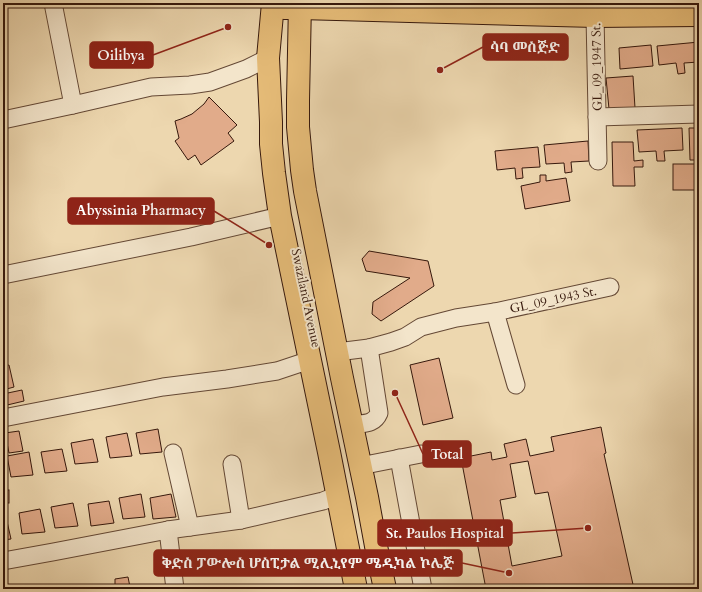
<svg xmlns="http://www.w3.org/2000/svg" width="702" height="592" viewBox="0 0 702 592" font-family="Cardo,'Noto Serif Ethiopic',serif">
<rect width="100%" height="100%" fill="#edd7af"/>
<filter id="stains"><feTurbulence type="fractalNoise" baseFrequency=".005" numOctaves="4"/><feColorMatrix values="0 0 0 0 .2 0 0 0 0 .09 0 0 0 0 .02 0 0 0 .5 -.17"/></filter>
<radialGradient id="worn" r=".72"><stop offset=".6" stop-color="#630" stop-opacity="0"/><stop offset="1" stop-color="#630" stop-opacity=".3"/></radialGradient>
<g fill="#e1ab8a" stroke="#36180c" fill-rule="evenodd">
<polygon points="699,42 699,62 684,63 685,73 678,74 676,63 659,65 657,46"/>
<polygon points="651,45 653,66 620,69 619,48"/>
<polygon points="633,76 635,108 609,109 606,78"/>
<polygon points="209,97 237,125 228,133 234,141 201,165 195,155 188,160 175,141 179,138 175,121 181,119 192,114 204,104"/>
<polygon points="682,128 683,150 664,151 665,161 657,161 656,151 639,152 637,130"/>
<polygon points="689,128 699,128 699,160 690,160"/>
<polygon points="588,141 589,161 571,162 572,172 565,173 564,163 546,164 544,145"/>
<polygon points="612,142 633,142 634,161 643,160 643,167 634,167 635,186 613,186"/>
<polygon points="538,147 540,167 522,168 523,178 516,179 515,168 497,170 495,151"/>
<rect x="673" y="164" width="26" height="26"/>
<polygon points="540,175 546,175 546,181 566,178 570,201 525,209 521,186 540,182"/>
<polygon points="369,251 428,261 434,286 381,321 372,314 373,302 410,278 366,271 362,259"/>
<polygon points="439,358 453,418 423,425 410,365"/>
<polygon points="9,365 14,387 3,390 3,366"/>
<polygon points="22,390 24,401 3,406 3,394"/>
<path d="M 601,427 L 606,453 L 604,454 L 634,589 L 486,589 L 461,458 L 491,452 L 492,460 L 507,457 L 504,444 L 526,439 L 530,456 L 554,451 L 551,437 ZM 528,461 L 535,494 L 548,492 L 562,556 L 512,566 L 500,500 L 516,497 L 510,464 Z"/>
<polygon points="158,429 162,452 140,454 136,433"/>
<polygon points="19,431 23,451 9,453 5,433"/>
<polygon points="127,433 132,456 110,458 106,437"/>
<polygon points="93,439 98,462 75,464 71,443"/>
<polygon points="62,449 67,471 45,473 41,452"/>
<polygon points="29,452 33,475 11,477 7,456"/>
<rect x="3" y="490" width="6" height="13"/>
<polygon points="141,494 145,517 123,519 119,498"/>
<polygon points="171,494 176,517 153,519 150,498"/>
<polygon points="109,501 114,523 91,526 88,504"/>
<polygon points="73,503 78,526 55,528 51,507"/>
<polygon points="40,509 45,532 22,534 19,513"/>
<polygon points="3,517 6,517 11,539 3,540"/>
<polygon points="128,577 130,587 139,587 139,589 108,589 107,587 115,587 115,579"/>
</g>
<g fill="none" stroke-linecap="round" stroke-linejoin="round">
<defs>
<g id="minor">
<polyline points="53,3 73,105"/>
<polyline points="595,16 598,161"/>
<polyline points="597,117 699,114"/>
<polyline points="3,120 73,105 151,87 190,85 210,82 246,69 268,58"/>
<polyline points="3,275 191,237 280,216"/>
<polyline points="495,312 516,385"/>
<polyline points="337,352 369,348 391,342 405,337 421,327 456,318 495,312 610,287"/>
<polyline points="3,418 163,387 227,379 277,371 310,360"/>
<path d="M 352,425 C 363,423 374,425 379,413 L 369,348"/>
<polyline points="173,453 190,527"/>
<polyline points="399,458 423,589"/>
<polyline points="232,464 241,520"/>
<polyline points="360,466 421,454"/>
<polyline points="168,530 175,589"/>
<polyline points="3,561 53,552 168,530 241,520 323,501 338,495"/>
</g>
<g id="major">
<polyline points="273,3 268,58 271,122 271,144 274,173 280,216 329,452 356,589"/>
<polyline points="300,3 298,100 298,127 302,170 305,191 342,378 367,497 376,546 385,589"/>
<polyline points="284,8 300,8 595,16 699,15"/>
</g>
</defs>
<use href="#minor" stroke="#644835" stroke-width="19"/>
<use href="#major" stroke="#36180c" stroke-width="24"/>
<use href="#minor" stroke="#f3e5cb" stroke-width="17"/>
<use href="#major" stroke="#e6bc78" stroke-width="22"/>
</g>
<g text-anchor="middle" stroke-width="4" stroke-linejoin="round" paint-order="stroke">
<g font-size="13" fill="#36180c" stroke="#f3e5cb">
<text transform="translate(596 67) rotate(-91)" y="5">GL_09_1947 St.</text>
<text transform="translate(307 298) rotate(78)" y="5">Swaziland Avenue</text>
<text transform="translate(553 299) rotate(-12)" y="5">GL_09_1943 St.</text>
</g>
</g>
<path fill="none" stroke="#8f2418" stroke-width="1.5" d="M440 70L483 47M228 27L153 55M269 245L214 211M395 393L423 454M588 528L512 533M509 573L462 563"/>
<g fill="#8f2418" stroke="#f3e5cb" stroke-width="1.5">
<circle cx="440" cy="70" r="4"/>
<circle cx="228" cy="27" r="4"/>
<circle cx="269" cy="245" r="4"/>
<circle cx="395" cy="393" r="4"/>
<circle cx="588" cy="528" r="4"/>
<circle cx="509" cy="573" r="4"/>
</g>
<g fill="#8f2418" stroke="#8f2418" stroke-width="1.5">
<rect x="483" y="34" width="85" height="26" rx="4"/>
<rect x="90" y="42" width="63" height="26" rx="4"/>
<rect x="68" y="198" width="146" height="26" rx="4"/>
<rect x="423" y="441" width="48" height="26" rx="4"/>
<rect x="378" y="520" width="134" height="26" rx="4"/>
<rect x="154" y="550" width="308" height="26" rx="4"/>
</g>
<g font-size="14" text-anchor="middle" font-weight="bold" fill="#fff">
<text x="525" y="52">ሳባ መስጅድ</text>
<text x="121" y="60">Oilibya</text>
<text x="141" y="215">Abyssinia Pharmacy</text>
<text x="447" y="459">Total</text>
<text x="445" y="538">St. Paulos Hospital</text>
<text x="308" y="568">ቅድስ ፓውሎስ ሆስፒታል ሚሊኒየም ሜዲካል ኮሌጅ</text>
</g>
<rect width="702" height="592" fill="none" stroke="#edd7af" stroke-width="16"/>
<rect x="4" y="4" width="694" height="584" fill="none" stroke="#36180c" stroke-width="2"/>
<rect x="8" y="8" width="686" height="576" fill="none" stroke="#36180c"/>
<rect width="100%" height="100%" filter="url(#stains)"/>
<rect width="100%" height="100%" fill="url(#worn)"/>
</svg>
